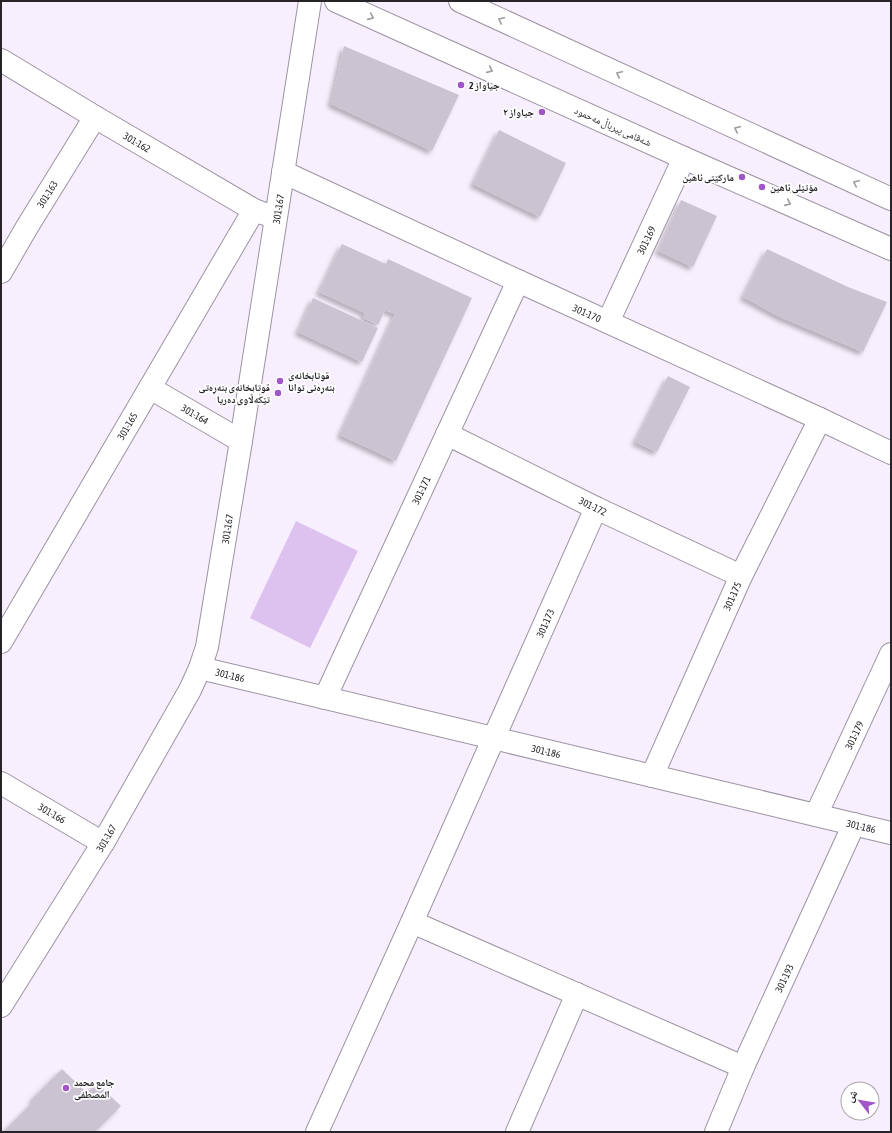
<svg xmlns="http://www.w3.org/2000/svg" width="892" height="1133" viewBox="0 0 892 1133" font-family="'Asap Condensed','Noto Naskh Arabic',sans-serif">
<defs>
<filter id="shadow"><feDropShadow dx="-3.5" dy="3.5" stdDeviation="2" flood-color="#0004"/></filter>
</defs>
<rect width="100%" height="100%" fill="#f8effe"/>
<polygon fill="#ddc2ef" points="296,521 358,551 310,648 250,618"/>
<g fill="#ccc3d2" filter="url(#shadow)">
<polygon points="344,46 459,95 432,151 331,104"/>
<polygon points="499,130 566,163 540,217 473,184"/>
<polygon points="681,200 717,216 693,267 658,251"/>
<polygon points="342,244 386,264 388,259 472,298 396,461 340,435 395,314 385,310 378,325 363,318 365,313 319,292"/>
<polygon points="767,249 848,287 887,302 863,352 780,317 743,297"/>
<polygon points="313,298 378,328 362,362 298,332"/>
<polygon points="668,376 690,387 657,452 635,442"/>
<polygon points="62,1069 87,1093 97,1083 121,1106 95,1132 3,1132 34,1101 32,1099"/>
</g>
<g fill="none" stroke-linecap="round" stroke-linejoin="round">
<defs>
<g id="street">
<polyline points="1,60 95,117 254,210 268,215"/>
<polyline points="283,172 518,281 820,419 891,453"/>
<polyline points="1,272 27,227 95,117"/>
<polyline points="608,322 684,158"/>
<polyline points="150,388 241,441"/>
<polyline points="447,434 596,508 741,576"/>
<polyline points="1,642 254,210"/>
<polyline points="200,668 891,833"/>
<polyline points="325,698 518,281"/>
<polyline points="652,776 741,576 820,419"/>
<polyline points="1,783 103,843"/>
<polyline points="816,815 891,654"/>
<polyline points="412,922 743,1067"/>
<polyline points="1,1006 103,843 190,690 200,668 207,647 241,441 310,1"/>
<polyline points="317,1132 412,922 596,508"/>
<polyline points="517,1132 577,994"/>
<polyline points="716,1132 743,1067 854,824"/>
</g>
<g id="secondary">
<polyline points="336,1 684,158 891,249"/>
<polyline points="460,1 891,199"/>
</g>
</defs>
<use href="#street" stroke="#9b93a1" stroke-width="24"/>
<use href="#secondary" stroke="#9b93a1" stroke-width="24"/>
<use href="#street" stroke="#fff" stroke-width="22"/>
<use href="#secondary" stroke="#fff" stroke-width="22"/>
</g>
<defs><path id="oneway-chevron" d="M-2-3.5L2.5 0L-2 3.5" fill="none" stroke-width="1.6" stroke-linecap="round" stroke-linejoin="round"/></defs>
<g stroke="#9e9c9f">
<use href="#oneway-chevron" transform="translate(371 17) rotate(24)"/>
<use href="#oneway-chevron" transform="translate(501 20) rotate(-155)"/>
<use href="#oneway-chevron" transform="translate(490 70) rotate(24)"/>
<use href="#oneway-chevron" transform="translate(619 74) rotate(-155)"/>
<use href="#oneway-chevron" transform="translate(737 129) rotate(-155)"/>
<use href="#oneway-chevron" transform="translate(856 183) rotate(-155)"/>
<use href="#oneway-chevron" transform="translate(788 203) rotate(24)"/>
</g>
<g fill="#a055c8" stroke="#fff" stroke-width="1.5">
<circle cx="461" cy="85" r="4"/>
<circle cx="542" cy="112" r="4"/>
<circle cx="742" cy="177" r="4"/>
<circle cx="762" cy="187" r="4"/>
<circle cx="280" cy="381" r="4"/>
<circle cx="278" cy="393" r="4"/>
<circle cx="66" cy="1088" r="4"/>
</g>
<g text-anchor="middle" stroke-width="3.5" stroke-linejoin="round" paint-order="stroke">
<g font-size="10" font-weight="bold" fill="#272429" stroke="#fff" text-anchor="start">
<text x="469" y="89">جیاواز 2</text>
<text x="534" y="116" text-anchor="end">جیاواز ٢</text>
<text x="734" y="181" text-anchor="end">مارکێتی ئاهین</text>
<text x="770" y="191">مۆتێلی ئاهین</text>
<text x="288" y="379">قوتابخانەی<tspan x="288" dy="12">بنەڕەتی توانا</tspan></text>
<text x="270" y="391" text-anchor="end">قوتابخانەی بنەڕەتی<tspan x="270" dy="12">تێکەڵاوی دەریا</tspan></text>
<text x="74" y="1086">جامع محمد<tspan x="74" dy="12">المصطفى</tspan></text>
</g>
<g font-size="10" fill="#272429" stroke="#fff">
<text transform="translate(613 126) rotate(24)" y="4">شەقامی پیرباڵ مەحمود</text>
<text transform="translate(137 142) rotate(30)" y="4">301-162</text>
<text transform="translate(47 194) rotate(-58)" y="4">301-163</text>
<text transform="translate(278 209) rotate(-81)" y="4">301-167</text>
<text transform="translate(646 240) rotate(-65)" y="4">301-169</text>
<text transform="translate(587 313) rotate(24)" y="4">301-170</text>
<text transform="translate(195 414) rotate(30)" y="4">301-164</text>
<text transform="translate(127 426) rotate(-60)" y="4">301-165</text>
<text transform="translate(421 490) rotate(-65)" y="4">301-171</text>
<text transform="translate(593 506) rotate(26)" y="4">301-172</text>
<text transform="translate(227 529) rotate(-81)" y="4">301-167</text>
<text transform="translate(732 596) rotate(-66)" y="4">301-175</text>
<text transform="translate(545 623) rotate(-66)" y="4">301-173</text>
<text transform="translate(230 675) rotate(14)" y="4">301-186</text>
<text transform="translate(854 735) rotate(-65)" y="4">301-179</text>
<text transform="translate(546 751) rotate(13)" y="4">301-186</text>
<text transform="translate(52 813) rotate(30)" y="4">301-166</text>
<text transform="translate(861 826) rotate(13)" y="4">301-186</text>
<text transform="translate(106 838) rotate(-60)" y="4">301-167</text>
<text transform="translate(784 978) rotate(-65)" y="4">301-193</text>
</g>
</g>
<rect width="892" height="1133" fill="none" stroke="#272429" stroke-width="4"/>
<g transform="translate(860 1101) rotate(301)"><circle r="19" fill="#ffffff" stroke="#a9a7a9"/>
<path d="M0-3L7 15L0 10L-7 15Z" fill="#a055c8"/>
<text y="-6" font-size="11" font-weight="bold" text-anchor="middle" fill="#272429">ش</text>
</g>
</svg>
